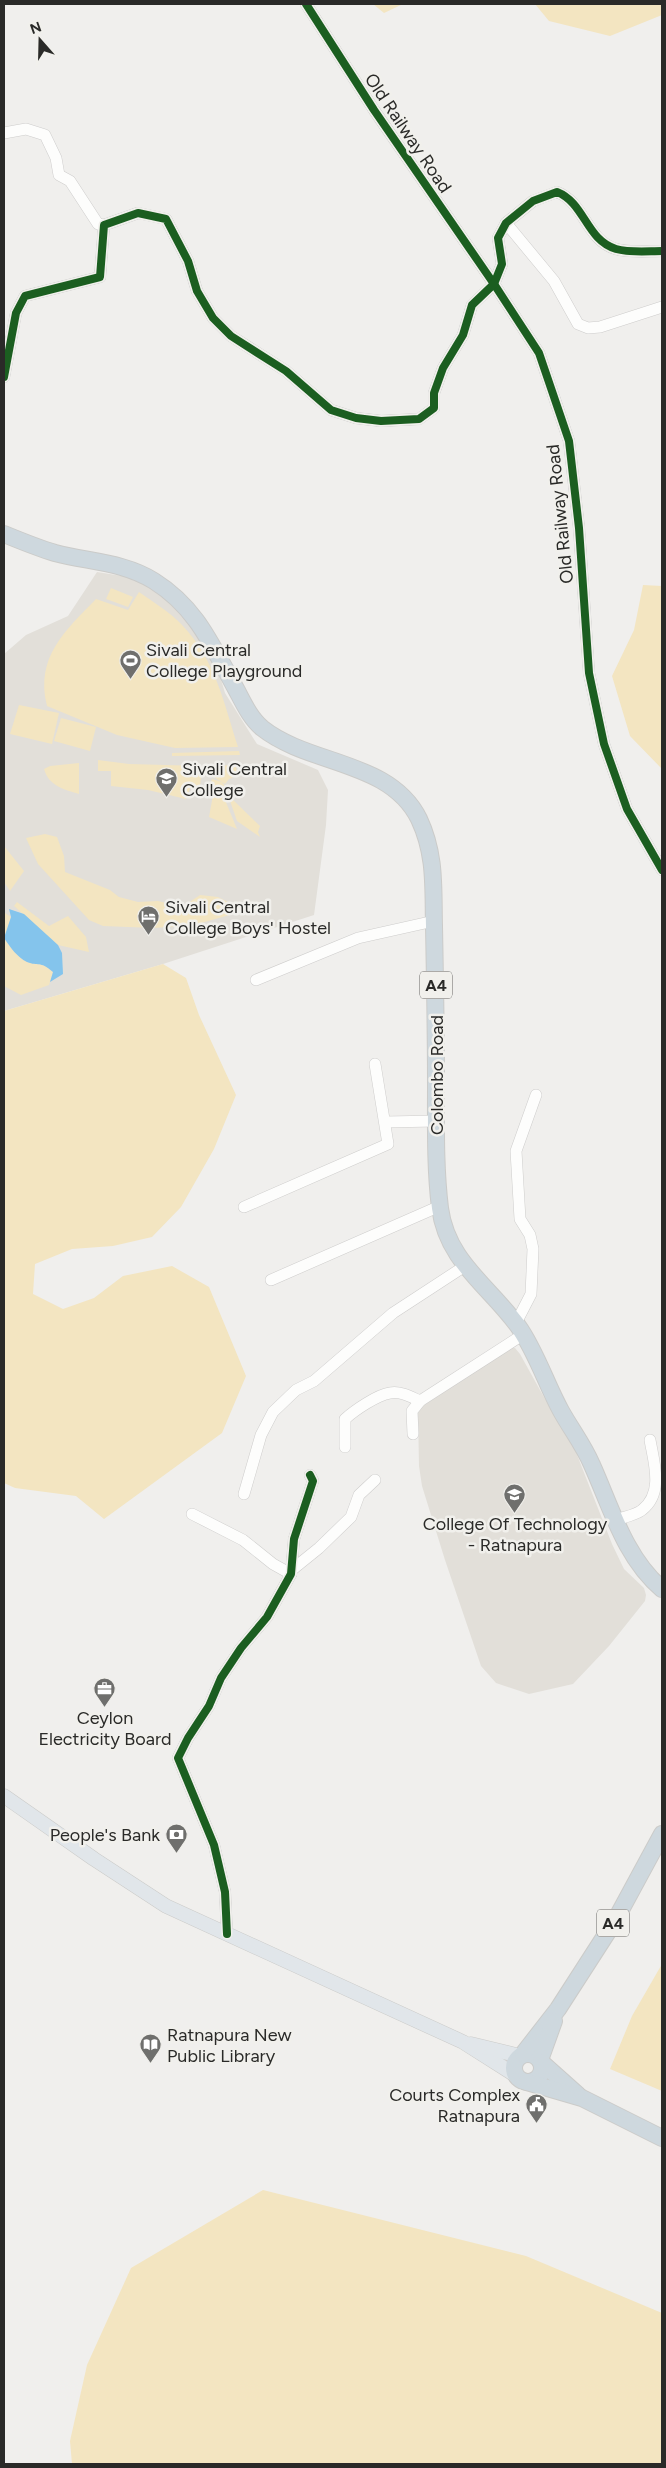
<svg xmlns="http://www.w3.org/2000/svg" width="666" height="2468" viewBox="0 0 666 2468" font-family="Figtree,sans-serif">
<rect width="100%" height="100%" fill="#f0efed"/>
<g fill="#e2dfd9">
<polygon points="97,572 141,579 174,604 212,649 225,693 257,744 318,770 328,790 326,825 314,915 163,964 4,1011 4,654 26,635 68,616"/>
<polygon points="510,1347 515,1348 520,1354 555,1417 572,1442 612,1544 624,1569 644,1588 646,1595 645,1601 609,1646 573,1684 529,1694 496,1683 481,1666 445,1560 422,1486 419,1466 418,1413 423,1406"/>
</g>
<g fill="#f3e5c1">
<polygon points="373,4 403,4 384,13"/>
<polygon points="535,4 662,4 662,15 610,36 549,21"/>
<polygon points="643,585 662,586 662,769 630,736 612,676 634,630"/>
<polygon points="111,588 133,597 128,607 106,599"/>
<path d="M 139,592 C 153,602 170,612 182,625 C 215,659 224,703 238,747 L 175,748 L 117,735 L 47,706 C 35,657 65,631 96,599 L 128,610 Z"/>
<polygon points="19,705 59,713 52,744 10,734"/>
<polygon points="61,718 96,727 90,751 54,741"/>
<polygon points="239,751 240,755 172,756 172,753"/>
<polygon points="98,760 129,764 202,766 200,787 191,786 186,799 148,790 111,786 111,771 98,771"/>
<path d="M 79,763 L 79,794 C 63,789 49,786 44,769 L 50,766 Z"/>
<polygon points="236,765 237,775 229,779 225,784 212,776 214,766"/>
<polygon points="212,779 222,782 227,789 224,793 214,792 209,787"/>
<polygon points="213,795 223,795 237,829 209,817"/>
<polygon points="228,795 260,826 258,832 260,837 237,821"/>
<polygon points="45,834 57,837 64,856 65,872 110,890 119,897 138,902 158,901 182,907 200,895 218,897 236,906 233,914 194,925 154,928 103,926 89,920 38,864 26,838"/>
<polygon points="4,846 24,871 10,891 4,882"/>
<polygon points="17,902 49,926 68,916 86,937 89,952 58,945 14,906"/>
<path d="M 5,913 L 11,917 L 4,938 C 11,948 17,957 27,962 C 40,967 39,960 53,972 L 49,985 L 21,995 L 4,986 Z"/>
<polygon points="163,964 186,978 199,1015 236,1095 214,1149 181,1207 152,1237 113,1246 72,1249 35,1264 33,1294 63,1309 94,1298 123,1276 172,1266 209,1287 246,1376 222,1433 104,1519 76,1496 15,1488 4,1483 4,1011"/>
<polygon points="662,1964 662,2091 610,2069 632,2016"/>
<polygon points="263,2190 526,2256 662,2313 662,2464 72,2464 70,2441 87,2365 131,2268"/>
</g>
<path fill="#84c4ec" d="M 9,909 L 24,914 L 58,945 L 62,953 L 63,974 L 50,982 L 53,972 C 39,960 39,967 27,962 C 17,957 11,948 4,938 L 11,917 Z"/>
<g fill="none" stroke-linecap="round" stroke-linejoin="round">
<defs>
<g id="minor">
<polyline points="306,4 374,110 494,284 539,353 569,441 579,528 589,673 604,744 627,809 662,870"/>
<polyline points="4,133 26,129 45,135 56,158 59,175 70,181 98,224 104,225"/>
<polyline points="506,223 554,281 578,324 588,328 600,327 662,307"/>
<path d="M 4,377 L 16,313 L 25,296 L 100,277 L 104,225 L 138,213 L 166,219 L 188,261 L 197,291 L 213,318 L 231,336 L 286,371 L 331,410 L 356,418 L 381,421 L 419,419 L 434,408 L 434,393 L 443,368 L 463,335 L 472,305 L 494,284 L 502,264 L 498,238 L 506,223 L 533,201 L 557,192 C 585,203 586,240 616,249 C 630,253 648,251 662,251"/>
<polyline points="256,980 358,938 434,921"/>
<polyline points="386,1122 436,1121"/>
<polyline points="244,1207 388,1144 375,1064"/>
<polyline points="271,1280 440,1206"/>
<polyline points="516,1323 531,1294 533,1249 530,1235 520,1219 516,1151 536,1095"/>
<polyline points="413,1434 412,1411 420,1401"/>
<path d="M 345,1447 L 345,1419 C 355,1410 377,1395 390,1393 C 401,1391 411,1397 420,1401 L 524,1334"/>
<polyline points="244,1494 261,1435 273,1412 296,1390 314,1381 393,1313 465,1266"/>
<polyline points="192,1514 243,1540 273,1564 291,1574"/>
<path d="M 616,1520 C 624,1517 636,1515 642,1510 C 664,1493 654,1463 650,1440"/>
<polyline points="293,1569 319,1548 351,1517 359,1495 375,1480"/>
<polyline points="227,1934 225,1892 214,1845 178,1758 188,1738 209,1706 221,1678 241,1648 267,1617 291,1574 294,1539 313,1481 310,1475"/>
</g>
<g id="major">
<polyline points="4,1796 94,1859 166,1906 463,2042 515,2075"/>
<polyline points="471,2044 520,2056"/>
</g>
<g id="highway">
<path d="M 4,534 C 21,541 38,548 55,553 C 89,562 124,562 154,581 C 197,608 212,646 236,689 C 243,702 250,718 262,728 C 310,766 390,760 419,819 C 436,855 433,888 434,926 C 435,979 436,1031 436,1084 C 436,1125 435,1167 440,1208 C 447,1261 488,1285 518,1326 C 536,1351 546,1384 561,1411 C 571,1429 584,1446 592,1465 C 611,1507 625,1558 662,1589"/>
<circle cx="528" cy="2068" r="14"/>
<polyline points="523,2054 558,2009 616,1919 662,1834"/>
<polyline points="540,2060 554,2021"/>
<polyline points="541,2062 578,2095"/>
<polyline points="527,2082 582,2098 662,2138"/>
</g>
</defs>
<use href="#minor" stroke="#cecdcc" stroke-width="12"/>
<use href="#major" stroke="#cbcbc9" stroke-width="15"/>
<use href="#highway" stroke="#cbcbc9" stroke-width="18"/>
<use href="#minor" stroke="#fdfdfc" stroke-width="11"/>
<use href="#major" stroke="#e1e6ea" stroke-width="14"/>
<use href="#highway" stroke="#ced8de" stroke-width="16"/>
<defs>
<g id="cycleway">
<polyline points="306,4 374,110 494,284 539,353 569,441 579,528 589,673 604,744 627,809 662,870"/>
<path d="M 4,377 L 16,313 L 25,296 L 100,277 L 104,225 L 138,213 L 166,219 L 188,261 L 197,291 L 213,318 L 231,336 L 286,371 L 331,410 L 356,418 L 381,421 L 419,419 L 434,408 L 434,393 L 443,368 L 463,335 L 472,305 L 494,284 L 502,264 L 498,238 L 506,223 L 533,201 L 557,192 C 585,203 586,240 616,249 C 630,253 648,251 662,251"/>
<polyline points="227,1934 225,1892 214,1845 178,1758 188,1738 209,1706 221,1678 241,1648 267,1617 291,1574 294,1539 313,1481 310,1475"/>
</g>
</defs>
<use href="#cycleway" stroke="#f1f0ec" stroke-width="11"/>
<use href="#cycleway" stroke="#1b5e20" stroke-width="8"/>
</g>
<defs>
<symbol id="stadium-pin" viewBox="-11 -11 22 30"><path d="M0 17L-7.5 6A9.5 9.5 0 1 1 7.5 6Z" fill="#6f6f6d" stroke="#f1f0ec"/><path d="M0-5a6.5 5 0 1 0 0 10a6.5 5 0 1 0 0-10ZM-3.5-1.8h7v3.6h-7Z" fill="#fff"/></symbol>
<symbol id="university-pin" viewBox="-11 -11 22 30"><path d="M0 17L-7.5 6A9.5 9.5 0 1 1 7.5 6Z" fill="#6f6f6d" stroke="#f1f0ec"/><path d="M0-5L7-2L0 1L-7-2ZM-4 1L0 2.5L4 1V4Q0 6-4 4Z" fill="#fff"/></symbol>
<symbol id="hotel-pin" viewBox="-11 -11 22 30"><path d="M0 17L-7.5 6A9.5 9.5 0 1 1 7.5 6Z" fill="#6f6f6d" stroke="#f1f0ec"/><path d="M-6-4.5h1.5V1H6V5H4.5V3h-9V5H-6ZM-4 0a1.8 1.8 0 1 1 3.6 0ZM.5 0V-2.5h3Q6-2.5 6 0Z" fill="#fff"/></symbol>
<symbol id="office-pin" viewBox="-11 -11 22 30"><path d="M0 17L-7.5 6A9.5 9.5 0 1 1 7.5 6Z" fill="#6f6f6d" stroke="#f1f0ec"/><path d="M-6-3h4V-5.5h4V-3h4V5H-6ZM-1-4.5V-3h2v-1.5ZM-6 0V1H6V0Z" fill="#fff"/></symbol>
<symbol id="bank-pin" viewBox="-11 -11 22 30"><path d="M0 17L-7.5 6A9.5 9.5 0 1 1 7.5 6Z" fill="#6f6f6d" stroke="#f1f0ec"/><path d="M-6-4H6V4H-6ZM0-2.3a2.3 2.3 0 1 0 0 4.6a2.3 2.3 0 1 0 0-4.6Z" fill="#fff"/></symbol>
<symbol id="library-pin" viewBox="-11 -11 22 30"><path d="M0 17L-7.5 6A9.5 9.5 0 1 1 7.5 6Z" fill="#6f6f6d" stroke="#f1f0ec"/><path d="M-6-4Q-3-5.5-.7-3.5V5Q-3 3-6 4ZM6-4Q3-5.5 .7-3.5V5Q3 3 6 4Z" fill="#fff"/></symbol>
<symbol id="civic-pin" viewBox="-11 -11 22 30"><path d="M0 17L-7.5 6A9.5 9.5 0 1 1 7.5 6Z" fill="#6f6f6d" stroke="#f1f0ec"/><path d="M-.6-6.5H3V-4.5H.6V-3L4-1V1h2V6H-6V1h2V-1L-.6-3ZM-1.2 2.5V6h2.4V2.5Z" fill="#fff"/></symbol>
</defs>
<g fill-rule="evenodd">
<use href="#stadium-pin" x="118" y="648" width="25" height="34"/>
<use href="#university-pin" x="154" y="766" width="25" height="34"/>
<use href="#hotel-pin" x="136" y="904" width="25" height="34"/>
<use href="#university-pin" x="502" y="1482" width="25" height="34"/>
<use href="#office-pin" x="92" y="1676" width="25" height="34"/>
<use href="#bank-pin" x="164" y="1822" width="25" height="34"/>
<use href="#library-pin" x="138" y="2032" width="25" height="34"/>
<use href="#civic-pin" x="524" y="2092" width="25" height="34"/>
</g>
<g text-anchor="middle" stroke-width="5" stroke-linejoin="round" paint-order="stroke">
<g fill="#f1f0ec" stroke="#666563" stroke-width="1">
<rect x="420" y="971.5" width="32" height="27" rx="4"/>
<rect x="597" y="1909.5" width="32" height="27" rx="4"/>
</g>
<g font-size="16" font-weight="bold" fill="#2a2a28">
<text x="436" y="991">A4</text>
<text x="613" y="1929">A4</text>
</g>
<g font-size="18" fill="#2a2a28" stroke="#f1f0ec">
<text transform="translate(408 133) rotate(56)" y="6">Old Railway Road</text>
<text transform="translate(560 514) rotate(-96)" y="6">Old Railway Road</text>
<text transform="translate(437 1075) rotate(-90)" y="6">Colombo Road</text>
</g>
<g font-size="18" fill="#2a2a28" stroke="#f1f0ec" text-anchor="start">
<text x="146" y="656">Sivali Central<tspan x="146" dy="21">College Playground</tspan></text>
<text x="182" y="775">Sivali Central<tspan x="182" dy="21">College</tspan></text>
<text x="165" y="913">Sivali Central<tspan x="165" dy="21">College Boys' Hostel</tspan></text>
<text x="515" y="1530" text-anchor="middle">College Of Technology<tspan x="515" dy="21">- Ratnapura</tspan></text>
<text x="105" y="1724" text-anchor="middle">Ceylon<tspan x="105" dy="21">Electricity Board</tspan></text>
<text x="160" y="1841" text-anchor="end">People's Bank</text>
<text x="167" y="2041">Ratnapura New<tspan x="167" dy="21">Public Library</tspan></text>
<text x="520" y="2101" text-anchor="end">Courts Complex<tspan x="520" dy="21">Ratnapura</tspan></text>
</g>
</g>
<rect width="666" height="2468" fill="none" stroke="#2a2a28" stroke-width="10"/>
<g transform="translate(40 40) rotate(340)" stroke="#f1f0ec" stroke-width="4" paint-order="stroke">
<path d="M0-4L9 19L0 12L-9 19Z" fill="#2a2a28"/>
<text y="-8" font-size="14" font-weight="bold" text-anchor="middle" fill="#2a2a28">N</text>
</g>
</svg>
